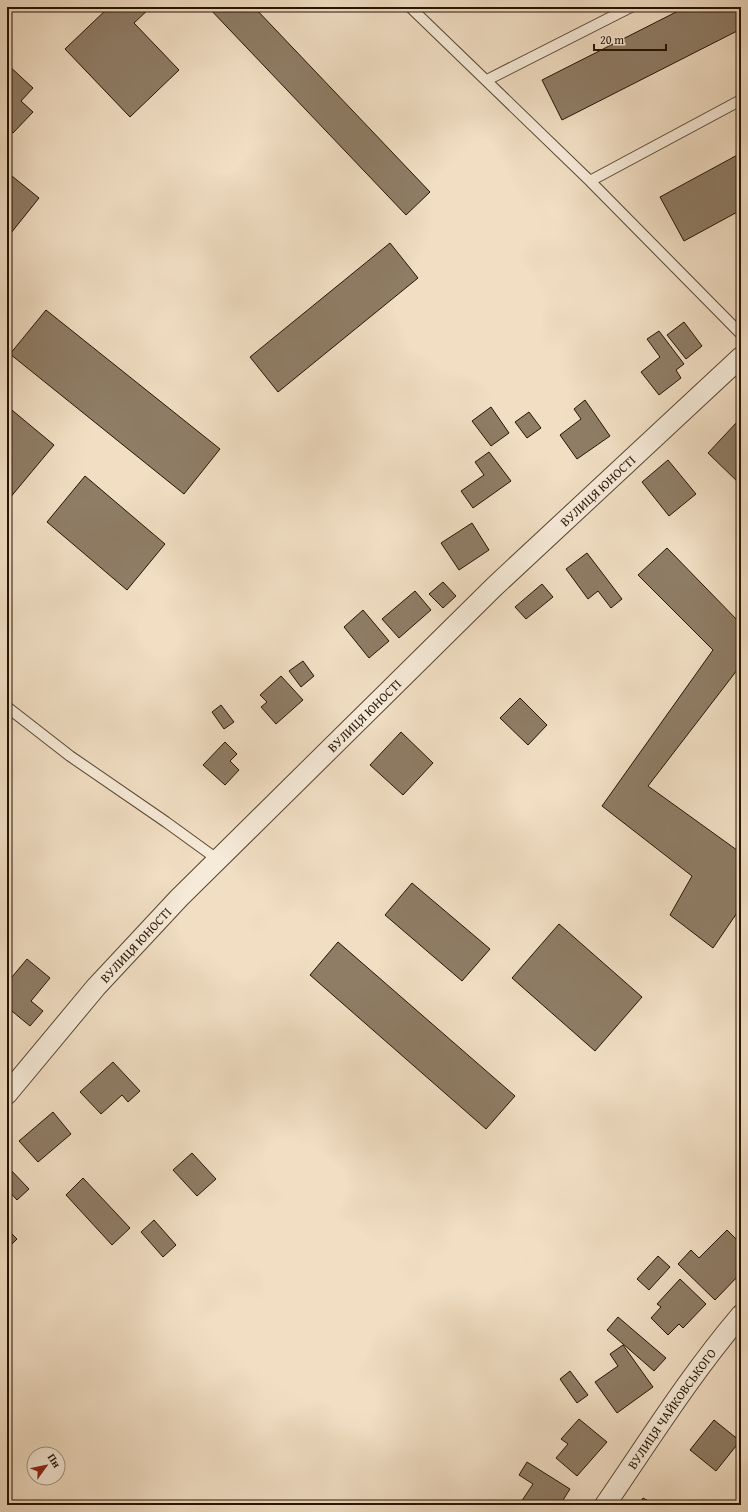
<svg xmlns="http://www.w3.org/2000/svg" width="748" height="1512" viewBox="0 0 748 1512" font-family="'Gentium Book Plus',serif">
<style>
.building{fill:#8f7d66;stroke:#251302}
.lines{fill:none;stroke-linecap:round;stroke-linejoin:round}
.service-casing{stroke:#584632;stroke-width:12}
.minor-casing{stroke:#584632;stroke-width:22}
.service{stroke:#f6ead8;stroke-width:10}
.minor{stroke:#f6ead8;stroke-width:20}
.labels{text-anchor:middle;dominant-baseline:central;stroke-width:3.5;stroke-linejoin:round;paint-order:stroke}
.street-label{font-size:13px;fill:#251302;stroke:#f6ead8}
</style>
<rect width="100%" height="100%" fill="#f1dec3"/>
<filter id="stains"><feTurbulence type="fractalNoise" baseFrequency=".005" numOctaves="4"/><feColorMatrix values="0 0 0 0 .2 0 0 0 0 .09 0 0 0 0 .02 0 0 0 .5 -.17"/></filter>
<radialGradient id="worn" r=".72"><stop offset=".6" stop-color="#630" stop-opacity="0"/><stop offset="1" stop-color="#630" stop-opacity=".3"/></radialGradient>
<!-- building -->
<path class="building" d="M109 7H151L134 23 179 70 130 117 65 49Z
M208 7H254L430 192 406 215Z
M686 7H741V29L562 120 542 80Z
M7 64 33 88 21 101 33 112 13 133 7 128Z
M741 153V210L684 241 660 197Z
M7 172 39 198 11 233 7 230Z
M390 243 418 278 278 392 250 357Z
M46 310 220 449 184 494 10 354Z
M684 322 702 346 686 359 667 335Z
M659 331 684 364 676 370 681 378 659 395 641 372 660 357 647 339Z
M585 400 610 436 577 459 560 435 581 419 574 409Z
M7 406 54 445 9 499 7 498Z
M491 407 509 433 491 446 472 421Z
M529 412 541 428 527 438 515 422Z
M737 422 741 426V485L708 453Z
M489 452 511 481 473 508 461 491 484 475 475 462Z
M668 460 696 494 669 516 642 482Z
M85 476 165 544 127 590 47 522Z
M472 523 489 550 459 570 441 543Z
M667 548 741 624V665L648 786 741 853V907L713 948 670 915 692 876 602 806 713 650 638 575Z
M587 553 622 599 611 608 598 591 588 599 566 569Z
M443 582 456 596 443 608 429 594Z
M542 584 553 597 526 619 515 607Z
M415 591 431 610 399 638 382 619Z
M363 610 389 641 369 658 344 627Z
M303 661 314 676 301 687 289 671Z
M281 676 303 700 276 724 261 707 267 702 260 695Z
M520 698 547 725 528 745 500 718Z
M221 705 234 722 224 729 212 712Z
M401 732 433 763 403 795 370 765Z
M225 742 237 754 230 761 239 770 225 785 203 765Z
M412 883 490 949 462 981 385 915Z
M559 924 642 997 595 1051 512 978Z
M338 942 515 1096 486 1129 310 975Z
M27 959 50 978 31 1001 43 1011 30 1026 7 1007V983Z
M113 1062 140 1091 128 1102 122 1095 101 1114 80 1092Z
M53 1112 71 1134 38 1162 19 1141Z
M192 1153 216 1179 197 1196 173 1170Z
M7 1166 29 1189 17 1200 7 1189Z
M83 1178 130 1228 112 1245 66 1195Z
M154 1220 176 1245 163 1257 141 1232Z
M7 1229 17 1239 7 1249Z
M727 1230 741 1244V1273L715 1300 678 1264 691 1250 699 1258Z
M658 1256 670 1267 649 1290 637 1279Z
M680 1279 706 1304 683 1328 679 1324 668 1335 651 1318 661 1307 657 1304Z
M618 1317 666 1358 654 1371 607 1330Z
M623 1345 653 1387 617 1413 595 1382 618 1366 610 1354Z
M741 1368V1379L736 1375Z
M570 1371 588 1395 577 1403 560 1379Z
M579 1419 607 1442 577 1476 556 1458 568 1444 561 1439Z
M714 1420 740 1441 716 1471 690 1450Z
M527 1462 570 1489 560 1505H519L533 1484 519 1475Z
M643 1498 656 1505H639Z"/>
<g class="lines">
<!-- service casing -->
<g class="service-casing">
<path id="service" d="M410 7 590 181 741 334
M487 80 631 7
M590 181 741 100
M7 707 70 756 166 822 217 859"/>
</g>
<!-- minor casing -->
<g class="minor-casing">
<g id="minor">
<path id="s1" d="M7 1094 96 987 179 898 495 586 741 357"/>
<path id="s2" d="M605 1505C649 1441 690 1375 741 1315"/>
</g>
</g>
<!-- service -->
<use href="#service" class="service"/>
<!-- minor -->
<use href="#minor" class="minor"/>
</g>
<g class="labels">
<!-- street labels -->
<g class="street-label">
<text stroke="none"><textPath href="#s1" startOffset="845">ВУЛИЦЯ ЮНОСТІ</textPath></text>
<text stroke="none"><textPath href="#s1" startOffset="521">ВУЛИЦЯ ЮНОСТІ</textPath></text>
<text stroke="none"><textPath href="#s1" startOffset="197">ВУЛИЦЯ ЮНОСТІ</textPath></text>
<text stroke="none"><textPath href="#s2" startOffset="117">ВУЛИЦЯ ЧАЙКОВСЬКОГО</textPath></text>
</g>
</g>
<!-- margin -->
<rect width="748" height="1512" fill="none" stroke="#f1dec3" stroke-width="24"/>
<rect x="8" y="8" width="732" height="1496" fill="none" stroke="#251302" stroke-width="2"/>
<rect x="12" y="12" width="724" height="1488" fill="none" stroke="#251302"/>
<!-- north arrow -->
<g transform="translate(46 1466) rotate(57)"><circle r="19" fill="#f6ead8" stroke="#a29482"/>
<path d="M0-3L7 15L0 10L-7 15Z" fill="#8f2418"/>
<text y="-6" font-size="11" font-weight="bold" text-anchor="middle" fill="#251302">Пн</text>
</g>
<!-- scale -->
<path d="M594 44v6h72v-6" fill="none" stroke="#251302" stroke-width="2"/>
<text x="600" y="44" font-size="12" fill="#251302" stroke="#f6ead8" stroke-width="3" paint-order="stroke">20 m</text>
<rect width="100%" height="100%" filter="url(#stains)"/>
<rect width="100%" height="100%" fill="url(#worn)"/>
</svg>
